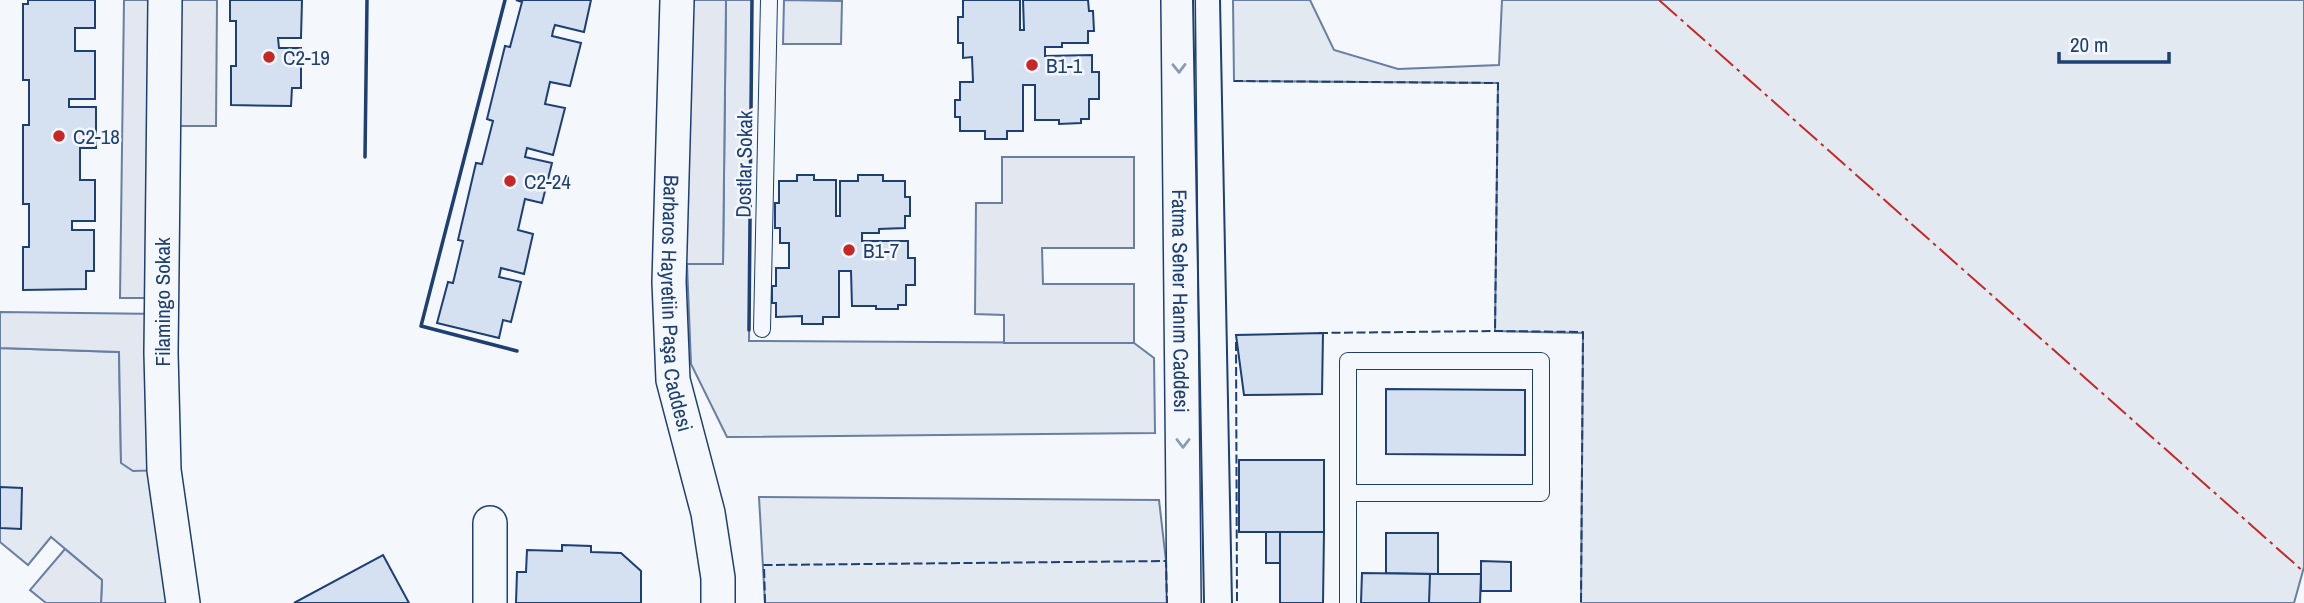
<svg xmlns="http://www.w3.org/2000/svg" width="2304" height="603" viewBox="0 0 2304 603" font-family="'Archivo Narrow',sans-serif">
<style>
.green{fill:#e3e9f0;stroke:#687fa3;stroke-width:2}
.parking{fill:#e3e8f0;stroke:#687fa3;stroke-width:2}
.building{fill:#d5e0f0;stroke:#1d3f73;stroke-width:2}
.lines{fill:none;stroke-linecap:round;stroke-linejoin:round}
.lane-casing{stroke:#1d3f73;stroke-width:18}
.street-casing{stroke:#1d3f73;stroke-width:36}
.lane{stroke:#f4f7fb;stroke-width:16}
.street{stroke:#f4f7fb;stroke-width:33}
.tram{stroke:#1d3f73;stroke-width:2}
.fence{stroke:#1d3f73;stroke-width:2;stroke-dasharray:9 3.5;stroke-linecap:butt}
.wall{stroke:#1d3f73;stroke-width:3.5}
.power{stroke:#c62828;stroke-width:2;stroke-dasharray:24 5 3.5 5;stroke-linecap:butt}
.oneway{stroke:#889bb7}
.poi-dot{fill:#c62828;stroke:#f4f7fb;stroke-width:2.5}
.labels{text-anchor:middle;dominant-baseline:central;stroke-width:5;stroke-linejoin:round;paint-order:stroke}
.poi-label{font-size:21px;fill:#1d3f73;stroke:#f4f7fb;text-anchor:start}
.street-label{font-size:21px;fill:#1d3f73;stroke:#f4f7fb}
</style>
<rect width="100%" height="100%" fill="#f4f7fb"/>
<!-- green -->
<path class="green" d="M726 0H752L749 341 1134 343 1154 358 1155 433 727 437 691 364 687 264H723Z
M784 0 842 1 841 44H783Z
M1233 0H1310L1334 50 1398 69 1499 65 1502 0H2304V567L2294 603H1581L1583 333 1495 331 1498 83 1234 81Z
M0 348 119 352 121 462 164 470 183 603H101L102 580 51 537 28 565 0 542Z
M759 497 1159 500 1166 561 1167 603H765Z"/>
<!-- parking -->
<path class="parking" d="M124 0H217L216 126H165L162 298H120Z
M677 0H726L723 264H669Z
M1002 157H1134V248H1042L1043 284H1134V343H1004V315L975 314 976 203H1002Z
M0 312 162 314 164 470 133 471 121 463 119 352 0 348Z
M65 549 102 580 101 603H46L30 590Z"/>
<!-- building -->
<path class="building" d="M28 0H95V28H75V51H95V99H69V107H96V148H80V180H95V221H72V230H94V271H86V289L23 290V247H29V204H23V125H29V80H23V4H28Z
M230 0H302L301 38H278L279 48H301V88H292L291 106 231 105V66H236V21H230Z
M591 0 584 32 555 25 553 31 552 36 581 43 570 86 550 82 545 104 565 108 553 155 527 148 525 157 552 163 542 203 525 199 518 230 533 234 524 274 501 268 500 273 499 277 521 282 511 322 503 320 499 338 437 323 448 282 453 283 463 241 458 240 476 163 482 164 493 121 487 119 505 46 510 47 522 2 516 0Z
M963 0H1020V30H1024L1023 0H1088L1089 11H1093L1094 31H1088V43H1062V47H1045V56L1092 55V72H1099V99H1089V119H1081V123L1059 124V120H1035V85H1023V131H1007V139H985V131H960V117H955V100H960V82H973L972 57 963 58V43H958V17H963Z
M797 175H814V180H836V216H840V181H858V175H883V181H905V197H910V216H905V228L879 229V233H862V241H908V258H915V285H906V305H898V309H876V306H852L851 271H839V317H823V324H802V316L776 317V303H772V286H776V268H789V243H780V228H775V203H779V181H797Z
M1323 333 1322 394 1244 395 1236 335Z
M1386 389 1525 390V455L1386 454Z
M1239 460H1324V532H1239Z
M0 487 22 488 21 529 0 528Z
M1266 532H1280V563H1266Z
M1280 532H1324L1323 603H1280Z
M1386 533H1438V574L1386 573Z
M562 545 591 546V552L621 553 641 571V603H516L517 572H526L527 550 562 551Z
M383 555 409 603H294Z
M1481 561 1511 562V591H1481Z
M1362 573 1430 574 1429 603H1361Z
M1430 574H1481L1480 603H1429Z"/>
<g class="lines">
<!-- lane casing -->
<g class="lane-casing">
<path id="lane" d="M762 329 769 0
M1348 603V361H1541V493H1348"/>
</g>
<!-- street casing -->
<g class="street-casing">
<g id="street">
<path d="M165 0 161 353 164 470 183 603"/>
<path id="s1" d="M677 0 669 282 673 380 708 513 718 578V603"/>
<path id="s2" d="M1178 0 1184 603"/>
<path d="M490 523V603"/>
</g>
</g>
<!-- lane -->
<use href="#lane" class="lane"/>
<!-- street -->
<use href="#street" class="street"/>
<!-- tram -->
<path class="tram" d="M1193 0 1204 603
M1220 0 1232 603"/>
<!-- fence -->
<path class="fence" d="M1234 81 1498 83 1495 331
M1319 333 1495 331 1583 332 1581 603
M1236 342 1237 603
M765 603 764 565 1166 561 1167 603"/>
<!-- wall -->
<path class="wall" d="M505 0 421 326 517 351
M365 157 367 0
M749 330 752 0"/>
<!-- power -->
<path class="power" d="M1659 0 2304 572"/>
</g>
<!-- one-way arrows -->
<defs><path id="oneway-chevron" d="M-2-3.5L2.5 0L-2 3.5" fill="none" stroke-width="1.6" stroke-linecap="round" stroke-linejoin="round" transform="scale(1.75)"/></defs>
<g class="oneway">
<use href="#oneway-chevron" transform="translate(1179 68) rotate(89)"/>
<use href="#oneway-chevron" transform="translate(1183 443) rotate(90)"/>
</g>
<!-- markers -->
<g class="poi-dot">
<circle cx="269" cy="57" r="7"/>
<circle cx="1032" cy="65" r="7"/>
<circle cx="59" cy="136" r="7"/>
<circle cx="510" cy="181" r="7"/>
<circle cx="849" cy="250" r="7"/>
</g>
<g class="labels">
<!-- poi labels -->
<g class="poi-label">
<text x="283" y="57">C2-19</text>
<text x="1046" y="65">B1-1</text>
<text x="73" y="136">C2-18</text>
<text x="524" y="181">C2-24</text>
<text x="863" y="250">B1-7</text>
</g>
<!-- street labels -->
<g class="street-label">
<text transform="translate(744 164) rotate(-89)">Dostlar Sokak</text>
<text stroke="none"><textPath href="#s2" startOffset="301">Fatma Seher Hanım Caddesi</textPath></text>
<text transform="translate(162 302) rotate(-90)">Filamingo Sokak</text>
<text stroke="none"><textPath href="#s1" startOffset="304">Barbaros Hayretiin Paşa Caddesi</textPath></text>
</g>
</g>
<!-- scale -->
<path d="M2059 52v10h110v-10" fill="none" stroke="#1d3f73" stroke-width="3.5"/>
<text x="2070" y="52" font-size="21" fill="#1d3f73" stroke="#f4f7fb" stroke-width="5" paint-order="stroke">20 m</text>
</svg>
